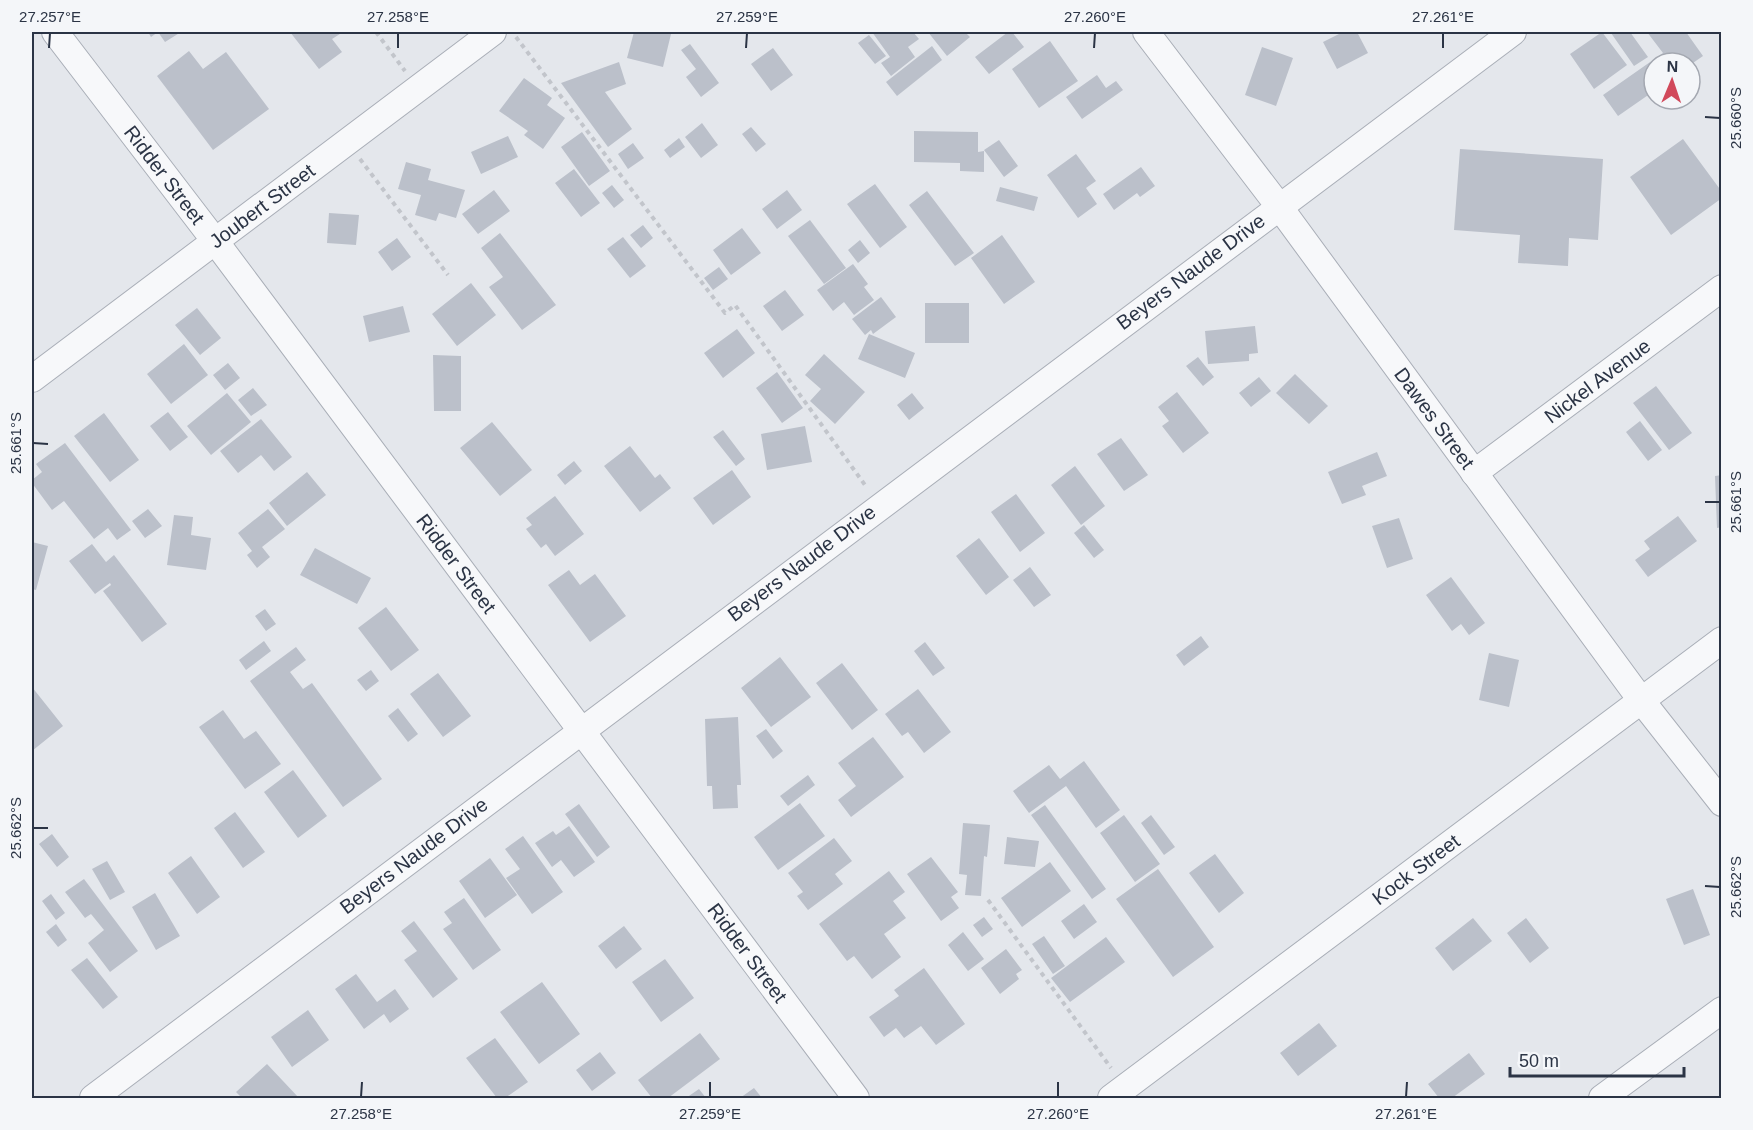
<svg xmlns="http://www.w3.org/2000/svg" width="1753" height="1130" viewBox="0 0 1753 1130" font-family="Arial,sans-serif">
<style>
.building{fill:#bbc0ca}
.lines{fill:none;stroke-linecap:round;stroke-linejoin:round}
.minor-casing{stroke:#a9aeb7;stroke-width:28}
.path{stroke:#c2c5cb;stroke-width:4;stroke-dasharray:4.5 4.5;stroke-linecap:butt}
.minor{stroke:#f7f8fa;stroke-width:26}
.ticks{fill:none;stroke:#2b3445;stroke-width:2}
.labels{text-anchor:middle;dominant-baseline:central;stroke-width:4.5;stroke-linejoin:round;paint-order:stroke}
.street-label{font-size:20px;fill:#2b3445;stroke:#f4f6f9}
.neatline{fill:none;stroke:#2b3445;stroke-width:2}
.ticks-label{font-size:15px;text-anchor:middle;fill:#2b3445}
</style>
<rect width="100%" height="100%" fill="#e4e7ec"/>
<!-- building -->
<path class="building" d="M148 32H181L165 42 158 32 151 37Z
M290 32H343L332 39 342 52 319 69Z
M634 32H663L671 34 663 67 627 58Z
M872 32H913L919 39 908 47 915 57 891 76 881 63 890 57Z
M928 32H965L970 37 947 56Z
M1008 32H1012L1024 47 989 74 975 57Z
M1343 32H1357L1368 53 1337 69 1323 42Z
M1602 32 1627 65 1594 89 1570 54Z
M1613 32H1630L1648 57 1634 66 1611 33Z
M1647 32H1686L1703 56 1690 65V63H1654V91L1618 116 1603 95 1663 53Z
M869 35 886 56 875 64 858 43Z
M1050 41 1078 81 1039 108 1012 69Z
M690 44 719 83 701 97 686 77 696 69 681 50Z
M932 46 942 60 897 96 886 82Z
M1262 47 1293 58 1276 106 1245 95Z
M773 48 793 75 771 91 751 64Z
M189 51 203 69 226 52 269 109 213 150 157 76Z
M619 62 626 84 605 92 632 129 608 147 561 83Z
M1097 75 1106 88 1116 81 1123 90 1082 119 1066 97Z
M524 78 552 98 547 105 565 118 543 149 524 135 528 131 499 111Z
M702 123 718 145 701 158 685 137Z
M751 127 766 144 756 152 742 134Z
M914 131 978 132V152L984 151V172L960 171V163L914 162Z
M582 132 610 171 589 186 561 147Z
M508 136 518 157 481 174 471 152Z
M679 138 685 147 670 158 664 150Z
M1683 139 1722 192V198L1671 235 1630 177Z
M999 140 1018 166 1004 177 984 150Z
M633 143 644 158 628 169 618 154Z
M1460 149 1603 159 1598 240 1569 238 1568 266 1518 263 1520 235 1454 230Z
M1076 154 1096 181 1086 188 1097 204 1078 218 1047 175Z
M406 162 431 169 428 180 465 190 456 218 439 213 436 221 415 215 421 195 398 189Z
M1141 167 1155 186 1140 197 1137 193 1114 210 1103 194Z
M574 169 600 203 581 217 555 183Z
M875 184 907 227 880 248 847 204Z
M612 185 624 200 614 208 602 193Z
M1000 187 1038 197 1034 211 996 201Z
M494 190 510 211 478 234 462 214Z
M787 190 802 210 777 229 762 209Z
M927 191 974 253 955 266 909 205Z
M329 213 359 215 356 245 327 243Z
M810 220 846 268 824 284 788 236Z
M643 225 653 238 641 248 630 235Z
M742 228 761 253 731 275 713 250Z
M500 233 556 305 522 330 489 287 503 277 481 248Z
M1002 235 1035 282 1004 304 971 258Z
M623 237 646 266 630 278 607 249Z
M397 238 411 257 392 271 378 252Z
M860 240 870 253 858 263 848 250Z
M853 264 868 284 864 287 874 300 854 315 844 302 833 311 817 290Z
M719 267 728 279 713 290 704 278Z
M471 283 496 315 457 346 432 314Z
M785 290 804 315 782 331 763 306Z
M881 297 896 317 873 334 871 330 865 335 852 319Z
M925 303H969V343H925Z
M403 306 410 332 369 342 363 316Z
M197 308 221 338 200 355 175 325Z
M1255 326 1258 353 1249 354V361L1208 364 1205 331Z
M737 329 755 353 723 378 704 353Z
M869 334 915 353 905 378 858 359Z
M184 344 208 375 171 404 147 374Z
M824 354 865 392 835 424 810 401 821 389 805 375Z
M433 355 461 356V411H434Z
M1198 357 1214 377 1203 386 1186 366Z
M228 363 240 378 225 390 213 375Z
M777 372 803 408 782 423 756 388Z
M1295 374 1328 406 1309 424 1276 393Z
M1259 377 1271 391 1251 407 1239 393Z
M1656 386 1692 433 1669 450 1633 403Z
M253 388 267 405 251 416 238 400Z
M1177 392 1209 433 1183 453 1162 426 1169 421 1158 407Z
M227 393 251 422 211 455 187 426Z
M912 393 924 408 909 420 897 405Z
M168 412 188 437 170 451 150 426Z
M104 413 139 460 110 482 74 436Z
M261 419 292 457 274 471 261 455 238 473 220 451Z
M1640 421 1662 450 1648 461 1626 432Z
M492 422 532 470 500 496 460 448Z
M805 426 812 462 767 470 761 434Z
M723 430 745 459 736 466 713 437Z
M1121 438 1148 475 1124 491 1097 454Z
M65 443 131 530 117 540 108 528 94 539 64 501 52 510 32 483V480L42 472 36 464Z
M630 446 655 478 660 474 671 488 640 512 604 466Z
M1377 452 1387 476 1362 486 1366 495 1342 504 1328 472Z
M574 461 582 471 565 485 557 475Z
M1075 466 1105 506 1081 525 1051 485Z
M732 470 751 497 713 525 693 498Z
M307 472 326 495 287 526 269 503Z
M1722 475V527L1717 528 1715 476Z
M1016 494 1045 533 1020 552 991 512Z
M555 496 584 534 555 556 546 544 541 548 526 529 532 525 526 518Z
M148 509 162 526 145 538 132 521Z
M268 509 285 529 262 547 270 557 257 568 247 555 252 551 238 533Z
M174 515 193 517 191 535 211 538 206 570 167 565Z
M1678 516 1697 541 1648 577 1635 560 1650 549 1644 541Z
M1399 518 1413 559 1387 568 1372 526Z
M1084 525 1104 550 1094 558 1074 533Z
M979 538 1009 577 986 595 956 556Z
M32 542 48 546 36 590 32 589Z
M92 544 106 562 114 555 167 624 142 642 103 591 111 585 110 583 95 594 69 561Z
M315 548 371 578 357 604 300 575Z
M1030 567 1051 595 1034 607 1013 580Z
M569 570 580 585 595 574 626 616 590 642 548 585Z
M1451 577 1485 623 1469 635 1461 624 1452 631 1426 595Z
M386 607 419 650 391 671 358 628Z
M265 609 276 624 266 631 255 616Z
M1201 636 1209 647 1184 666 1176 655Z
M264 641 271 651 246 670 239 660Z
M925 642 945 668 933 676 914 651Z
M296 647 306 660 290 672 303 689 312 683 382 779 343 807 250 681Z
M1489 653 1519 660 1509 707 1479 700Z
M780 657 811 697 771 727 741 688Z
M842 663 878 710 852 730 816 683Z
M371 670 379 681 366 691 357 680Z
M438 673 471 716 443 737 410 694Z
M32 687 63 726 32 751Z
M918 689 951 732 924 753 908 732 902 736 885 714Z
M398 708 418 734 408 742 388 716Z
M223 710 244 739 256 731 281 764 245 789 199 727Z
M738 717 741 785H737L738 808 713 809 712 786H707L705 719Z
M766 729 783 751 773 759 756 736Z
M873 737 904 777 851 817 838 800 856 786 838 763Z
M1084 761 1120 810 1096 828 1066 786 1029 813 1013 791 1049 765 1060 779Z
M293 770 327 816 298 838 264 792Z
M808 775 815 785 788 806 780 796Z
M800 803 825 836 778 870 754 837Z
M579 804 610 847 597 857 565 814Z
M1045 805 1106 889 1092 899 1031 815Z
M235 812 265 852 243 868 214 828Z
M1124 815 1160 864 1135 882 1100 833Z
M1151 815 1175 847 1164 855 1141 823Z
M963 823 990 825 987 857 984 856 981 896 965 895 967 875 959 874Z
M569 826 595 862 574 877 561 860 552 867 535 843 553 831 556 835Z
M52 834 69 857 57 867 39 844Z
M523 836 563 892 532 914 506 878 520 869 505 849Z
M1007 837 1039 841 1035 867 1004 864Z
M834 838 852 861 835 874 843 884 808 910 797 896 803 892 788 873Z
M1215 854 1244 893 1219 913 1189 873Z
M191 856 220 897 197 914 168 873Z
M931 857 958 892 951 897 959 908 941 921 907 874Z
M490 858 517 895 485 918 459 881Z
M107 861 125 892 110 900 92 869Z
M1050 862 1071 891 1022 927 1001 898Z
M1158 869 1214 947 1173 977 1116 899Z
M889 871 905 892 893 901 906 918 884 934 901 957 872 979 854 956 847 961 819 924Z
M84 879 138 951 110 972 88 943 104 930 91 914 85 918 65 892Z
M1693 889 1710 935 1684 945 1666 899Z
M155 893 180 936 156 950 132 907Z
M51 894 65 913 56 920 42 901Z
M464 898 501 950 473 970 443 929 452 923 444 912Z
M1084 904 1097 922 1074 939 1061 921Z
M984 917 993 929 982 937 973 925Z
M1473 918 1492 941 1453 971 1435 948Z
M1526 918 1549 948 1530 963 1507 933Z
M414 921 458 979 433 998 404 960 417 951 401 931Z
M56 924 67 940 58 947 46 932Z
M624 926 642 949 616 969 598 946Z
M963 932 984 959 968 971 948 945Z
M1044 936 1065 966 1053 974 1032 944Z
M1106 937 1125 962 1070 1002 1051 978Z
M1006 949 1022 970 1016 974 1019 979 1000 994 981 968Z
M87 958 118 997 103 1009 71 970Z
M665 959 694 998 661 1022 632 982Z
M924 968 965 1024 936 1045 921 1026 904 1038 896 1028 884 1037 869 1017 899 996 894 990Z
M356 974 377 1002 395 989 409 1009 390 1023 384 1014 364 1029 335 989Z
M542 982 580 1034 539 1064 500 1012Z
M308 1010 329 1040 292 1067 271 1037Z
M1319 1023 1337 1046 1298 1076 1280 1053Z
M700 1033 720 1059 668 1098H652L638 1080Z
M495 1038 528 1082 505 1098H497L466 1058Z
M600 1052 616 1073 592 1091 576 1070Z
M1469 1053 1485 1074 1452 1098H1439L1428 1084Z
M267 1064 299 1098H242L236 1092Z
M754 1088 762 1098H740Z
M699 1089 706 1098H686Z"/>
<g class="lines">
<!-- minor casing -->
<g class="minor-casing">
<g id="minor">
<path id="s1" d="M55 32 215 241 856 1098"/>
<path id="s2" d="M1146 32 1278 205 1641 700 1722 803"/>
<path id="s3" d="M32 379 493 32"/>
<path id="s4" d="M1474 473 1722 288"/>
<path id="s5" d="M93 1098C565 741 1037 384 1513 32"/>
<path id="s6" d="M1111 1098 1722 640"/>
<path d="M1602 1098 1722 1010"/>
</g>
</g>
<!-- path -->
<path class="path" d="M376 32 405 71
M516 37 725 313 735 305 865 485
M360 159 448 275
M988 900 1111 1068"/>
<!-- minor -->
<use href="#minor" class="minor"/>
</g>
<!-- ticks -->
<path class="ticks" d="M49 48 50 33M398 48V33M746 48 747 33M1094 48 1095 33M1443 48V33M1705 117 1720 118M33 443 48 444M1705 502H1720M33 828H48M1705 886 1720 887M361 1097 362 1082M710 1097V1082M1058 1097V1082M1406 1097 1407 1082"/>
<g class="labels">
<!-- street labels -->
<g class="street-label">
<text stroke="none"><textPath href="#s1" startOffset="180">Ridder Street</textPath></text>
<text stroke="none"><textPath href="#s3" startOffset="288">Joubert Street</textPath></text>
<text stroke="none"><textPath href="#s5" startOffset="1374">Beyers Naude Drive</textPath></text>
<text stroke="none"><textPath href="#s4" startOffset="154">Nickel Avenue</textPath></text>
<text stroke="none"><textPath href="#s2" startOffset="482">Dawes Street</textPath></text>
<text stroke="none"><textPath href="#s1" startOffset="666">Ridder Street</textPath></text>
<text stroke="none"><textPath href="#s5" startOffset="888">Beyers Naude Drive</textPath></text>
<text stroke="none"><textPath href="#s5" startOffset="402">Beyers Naude Drive</textPath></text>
<text stroke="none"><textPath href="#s6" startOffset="381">Kock Street</textPath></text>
<text stroke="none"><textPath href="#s1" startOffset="1152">Ridder Street</textPath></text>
</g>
</g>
<!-- border -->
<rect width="1753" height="1130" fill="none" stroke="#f4f6f9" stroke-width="66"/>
<!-- north arrow -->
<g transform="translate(1672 81) rotate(2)"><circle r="28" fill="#f4f6f9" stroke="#a4a8b1" stroke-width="1.5"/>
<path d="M0-4.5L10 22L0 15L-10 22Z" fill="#d1495b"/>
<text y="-9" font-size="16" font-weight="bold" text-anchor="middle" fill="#2b3445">N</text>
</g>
<!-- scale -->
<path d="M1510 1067v9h174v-9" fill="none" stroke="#2b3445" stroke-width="3"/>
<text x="1519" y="1067" font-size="18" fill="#2b3445" stroke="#f4f6f9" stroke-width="4.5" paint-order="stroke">50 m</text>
<rect x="33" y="33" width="1687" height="1064" class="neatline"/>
<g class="ticks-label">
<text x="50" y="22">27.257°E</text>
<text x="398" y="22">27.258°E</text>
<text x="747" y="22">27.259°E</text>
<text x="1095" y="22">27.260°E</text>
<text x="1443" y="22">27.261°E</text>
<text transform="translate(1736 118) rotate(-90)" y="5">25.660°S</text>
<text transform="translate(16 443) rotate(-90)" y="5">25.661°S</text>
<text transform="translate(1736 502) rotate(-90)" y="5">25.661°S</text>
<text transform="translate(16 828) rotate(-90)" y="5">25.662°S</text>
<text transform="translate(1736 887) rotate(-90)" y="5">25.662°S</text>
<text x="361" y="1119">27.258°E</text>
<text x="710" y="1119">27.259°E</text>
<text x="1058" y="1119">27.260°E</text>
<text x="1406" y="1119">27.261°E</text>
</g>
</svg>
